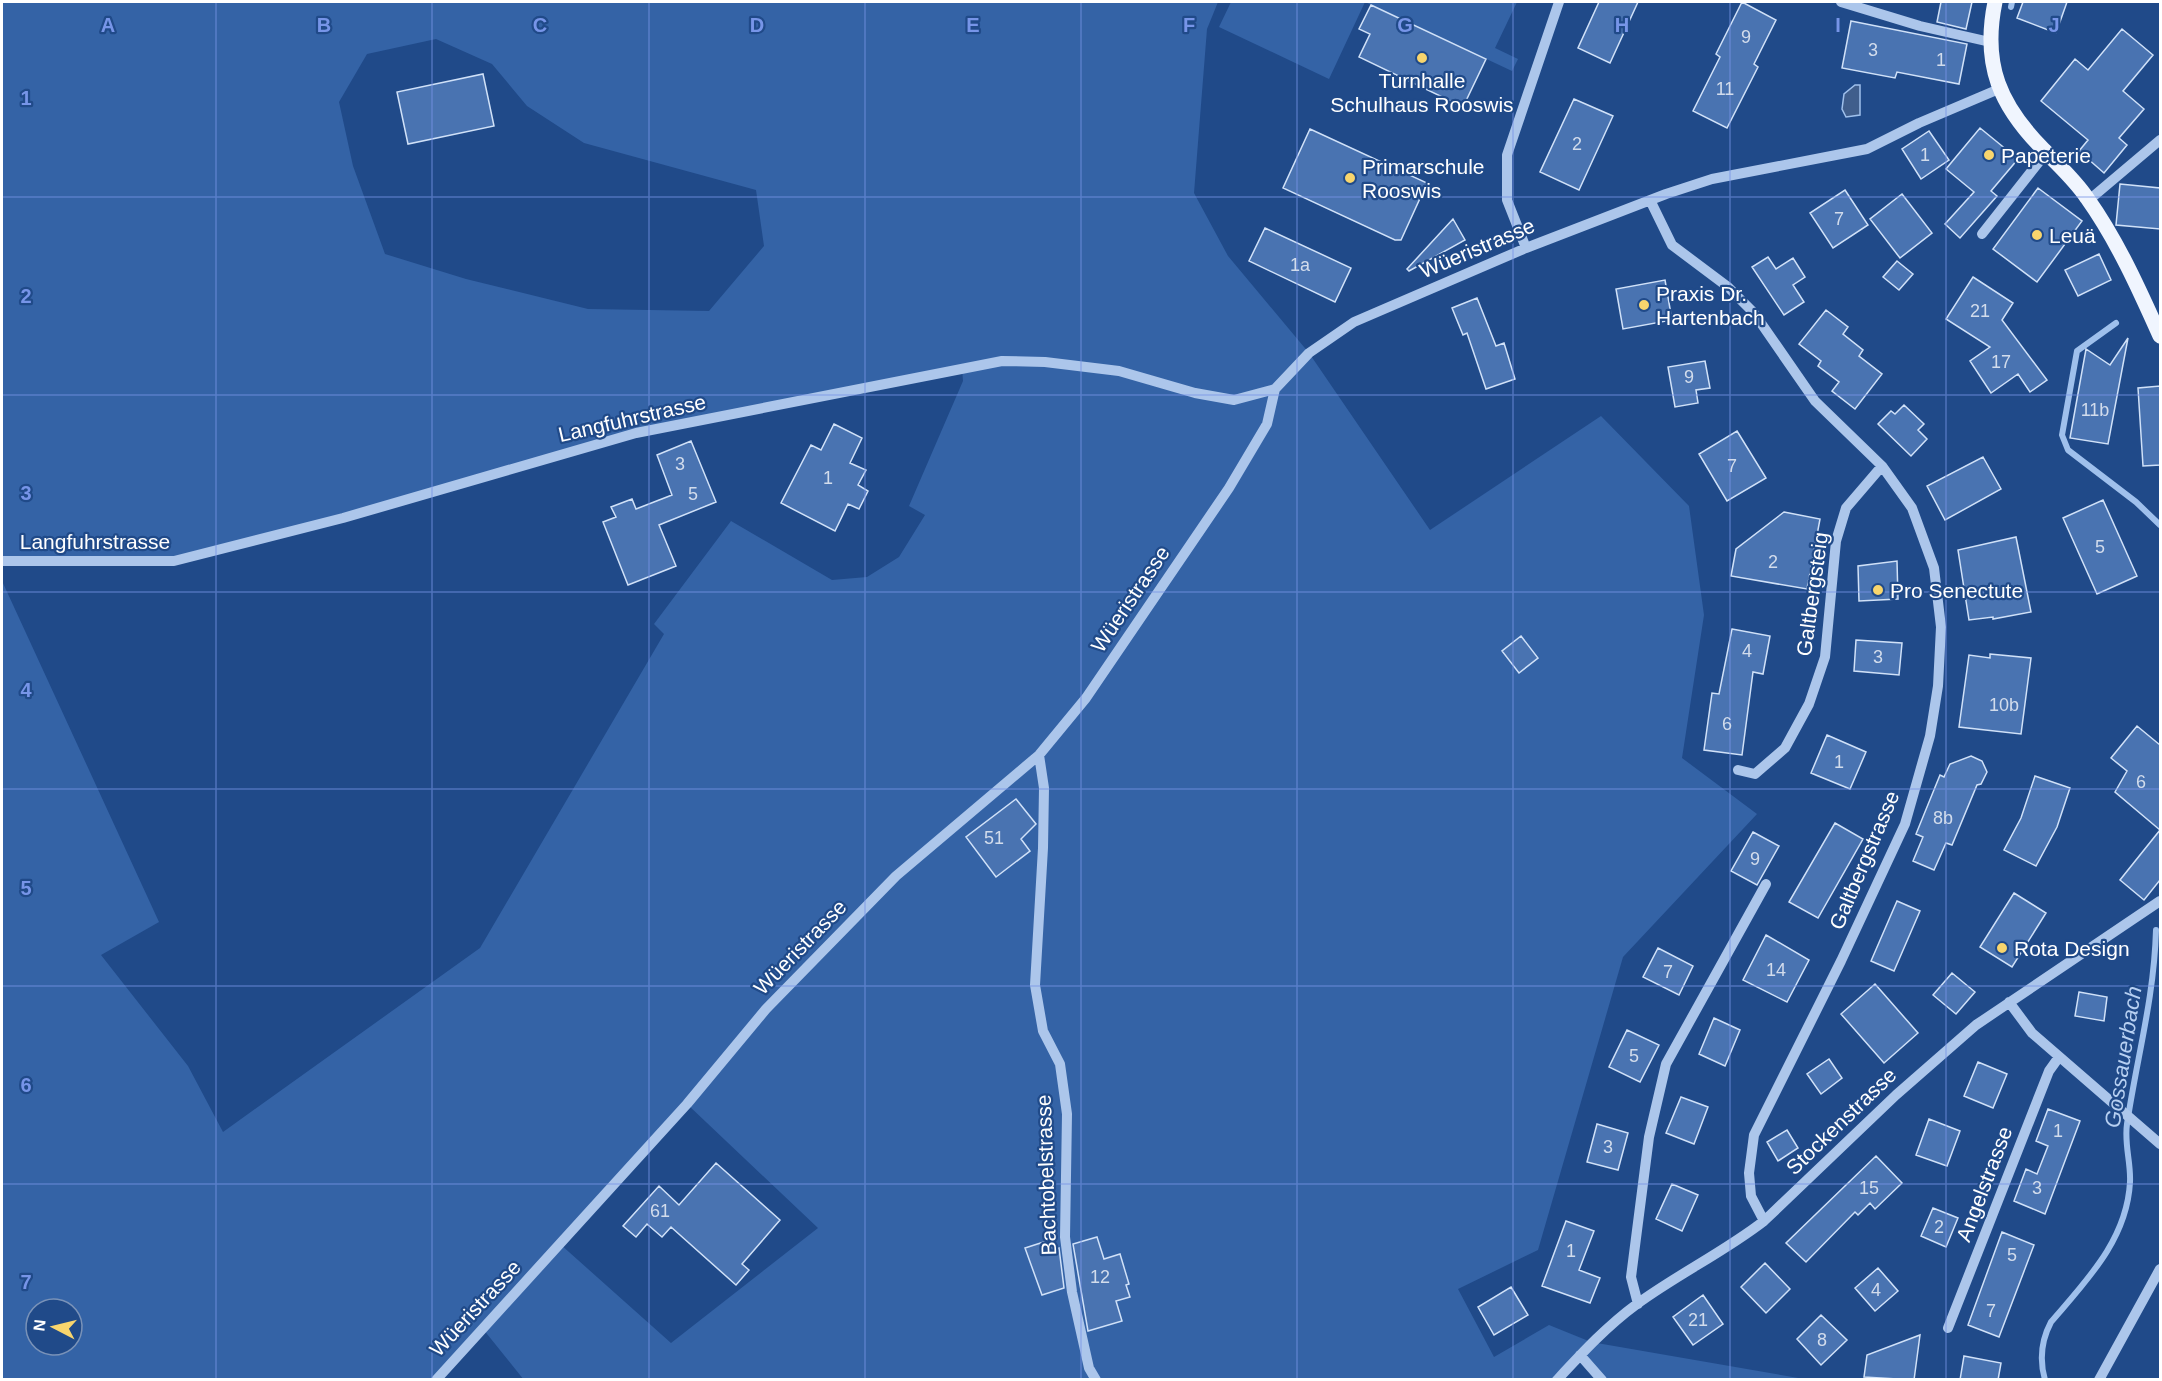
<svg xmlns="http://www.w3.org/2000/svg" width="2162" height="1381" viewBox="0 0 2162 1381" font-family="Arial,sans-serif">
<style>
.green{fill:#3463a6;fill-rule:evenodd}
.water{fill:#405e8c;stroke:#9fc0ec;stroke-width:1.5}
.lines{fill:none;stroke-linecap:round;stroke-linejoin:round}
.stream{stroke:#9fc0ec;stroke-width:6}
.building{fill:#4973b1;stroke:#d0e1f8;stroke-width:1.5}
.minor{stroke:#acc6eb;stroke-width:10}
.major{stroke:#f0f5fe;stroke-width:15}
.grid{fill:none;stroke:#7795e8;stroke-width:1.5;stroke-opacity:0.55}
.poi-dot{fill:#f8d56d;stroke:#204a89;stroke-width:2}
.labels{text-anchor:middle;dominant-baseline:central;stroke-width:4.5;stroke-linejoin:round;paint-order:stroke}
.number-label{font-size:18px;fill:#d2dcec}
.poi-label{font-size:21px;fill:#fff;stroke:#204a89;text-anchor:start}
.street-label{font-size:21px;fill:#fff;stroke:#204a89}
.water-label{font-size:22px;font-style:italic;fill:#b7d0f2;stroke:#204a89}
.grid-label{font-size:20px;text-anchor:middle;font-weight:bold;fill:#7795e8;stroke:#204a89;stroke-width:4.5;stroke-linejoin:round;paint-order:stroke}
</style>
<rect width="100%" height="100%" fill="#204a89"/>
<!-- green -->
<path class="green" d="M2 2H1218L1207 29 1194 193 1228 256 1309 353 1430 530 1601 416 1689 506 1704 615 1682 758 1757 814 1623 957 1538 1250 1458 1289 1494 1357 1549 1325 1591 1342 1804 1379H1602L1580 1355 1557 1380H524L483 1329 436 1379H2V581L159 922 101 955 188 1066 223 1132 480 948 664 634 654 624 731 521 832 580 867 577 899 557 925 515 909 506 963 381 962 368 636 433 174 561H2ZM436 39 492 64 527 106 584 143 756 190 764 246 709 311 588 309 466 279 385 254 353 166 339 102 367 54ZM687 1104 818 1228 671 1343 560 1244ZM36 1309H72V1345H36Z
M1231 2H1517L1495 48 1518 59 1512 71 1365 2 1329 79 1219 27Z"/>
<!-- water -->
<path class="water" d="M1855 85H1860V115L1846 117 1842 109 1844 94Z"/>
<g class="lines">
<!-- stream -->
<path class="stream" d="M2011 7 2012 2
M2116 323 2077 351 2062 435 2068 450 2136 502 2160 525
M2045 1380C2039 1359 2041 1341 2051 1322 2086 1281 2127 1240 2130 1182 2131 1162 2124 1144 2127 1124 2137 1057 2154 999 2156 930"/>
</g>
<!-- building -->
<path class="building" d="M1599 2H1638L1610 63 1578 48Z
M1742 2 1776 20 1754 64 1758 67 1727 128 1693 111 1720 57 1716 54Z
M1941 2H1972L1966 29 1937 22Z
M2023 2H2067L2056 33 2017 18Z
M1371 5 1486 59 1463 107 1359 57 1370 34 1359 29Z
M1851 21 1967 44 1959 84 1897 72 1895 78 1842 68Z
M2122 29 2153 55 2123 91 2144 109 2119 138 2127 145 2104 173 2079 151 2088 140 2041 101 2075 59 2088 70Z
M483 74 494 126 408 144 397 92Z
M1574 99 1613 116 1579 190 1540 172Z
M1980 128 2018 159 1991 191 1997 196 1960 238 1945 224 1974 192 1946 169Z
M1310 129 1427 183 1401 240H1395L1283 188Z
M1929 131 1949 160 1921 179 1902 149Z
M2120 184 2160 188V229L2116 225Z
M2038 188 2082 221 2037 282 1993 249Z
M1845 190 1868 225 1833 248 1810 213Z
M1902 194 1932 233 1900 258 1870 219Z
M1453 219 1465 240 1409 271 1407 269Z
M1265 228 1351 268 1335 302 1249 261Z
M2099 254 2111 280 2078 296 2065 270Z
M1768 257 1776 269 1793 258 1805 277 1793 285 1804 302 1784 315 1752 267Z
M1897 261 1913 274 1899 290 1883 277Z
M1973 277 2013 303 2002 320 2047 380 2030 392 2018 374 1991 393 1970 361 1990 347 1946 319Z
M1665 280 1672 320 1623 329 1616 289Z
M1477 298 1496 346 1504 343 1515 379 1486 389 1467 333 1463 335 1452 308Z
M1826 310 1848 327 1843 334 1863 350 1859 356 1882 374 1855 409 1832 391 1839 382 1818 366 1821 361 1799 344Z
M2128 338 2108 444 2070 438 2086 349 2110 365Z
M1705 361 1710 388 1696 390 1698 403 1675 407 1668 367Z
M2160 386V465L2143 466 2138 388Z
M1904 405 1924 424 1918 430 1927 439 1911 456 1878 424 1891 411 1895 414Z
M834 424 862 438 850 463 866 470 858 485 868 491 859 509 848 504 835 531 781 503 811 445 821 450Z
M1737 431 1766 478 1727 501 1699 454Z
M691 441 716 502 659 525 676 566 628 585 603 522 616 517 611 507 632 499 636 509 672 495 657 455Z
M1983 457 2001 489 1945 520 1927 486Z
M2103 500 2137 576 2097 594 2063 518Z
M1784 512 1820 519 1807 589 1731 576 1736 549Z
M2016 537 2031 612 1993 619V617L1969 620 1958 550Z
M1897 561 1898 599 1859 601 1858 566Z
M1732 629 1770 636 1763 674 1753 672 1742 755 1704 750 1712 693 1719 694Z
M1521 636 1538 658 1519 673 1502 651Z
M1856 640 1902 643 1899 675 1854 671Z
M1990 654 2031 658 2021 734 1959 727 1969 655 1990 658Z
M2137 726 2160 745V880L2144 900 2120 880 2160 830 2115 792 2127 771 2111 758Z
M1827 735 1866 752 1850 789 1811 773Z
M1971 756 1982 761 1987 772 1981 784 1977 785 1952 845 1946 843 1934 870 1913 861 1923 837 1916 834 1940 775 1944 777 1950 764Z
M2035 776 2070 788 2057 827 2036 866 2004 850 2021 818Z
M1016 799 1036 824 1021 839 1030 851 996 877 966 837Z
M1835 823 1863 839 1818 918 1789 902Z
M1753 832 1779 846 1757 885 1731 871Z
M2014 893 2046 913 2012 967 1980 947Z
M1897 901 1920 911 1894 971 1871 961Z
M1766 935 1809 960 1787 1002 1743 980Z
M1658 948 1693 966 1679 995 1643 977Z
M1952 973 1975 992 1956 1014 1933 995Z
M1875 984 1918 1033 1884 1063 1841 1014Z
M2079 992 2107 997 2104 1021 2075 1016Z
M1714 1018 1740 1030 1725 1066 1699 1054Z
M1627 1030 1659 1045 1640 1082 1609 1067Z
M1829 1059 1842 1078 1821 1094 1807 1074Z
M1978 1062 2007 1074 1993 1108 1964 1096Z
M1681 1097 1708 1107 1694 1144 1666 1133Z
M2048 1109 2080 1121 2045 1214 2014 1201 2026 1169 2037 1174 2048 1146 2036 1141Z
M1929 1119 1960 1131 1947 1166 1916 1155Z
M1597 1124 1628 1133 1618 1170 1587 1162Z
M1787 1130 1798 1148 1778 1161 1767 1142Z
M1876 1156 1902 1183 1875 1209 1870 1203 1858 1215 1855 1212 1806 1262 1786 1243Z
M716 1163 780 1220 742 1264 749 1270 736 1285 671 1227 662 1237 647 1224 636 1237 623 1226 659 1186 679 1205Z
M1672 1184 1698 1195 1682 1231 1656 1219Z
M1933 1208 1958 1218 1946 1247 1921 1236Z
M1566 1221 1594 1231 1579 1270 1600 1278 1590 1303 1542 1286Z
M2002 1232 2034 1245 1999 1337 1968 1325Z
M1097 1237 1104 1259 1120 1254 1129 1284 1126 1285 1130 1297 1116 1301 1122 1321 1088 1331 1073 1244Z
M1050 1240 1053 1250 1059 1248 1064 1288 1042 1295 1025 1248Z
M1765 1263 1790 1289 1766 1313 1741 1287Z
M1878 1268 1898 1291 1875 1311 1855 1288Z
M1511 1287 1528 1315 1494 1335 1478 1307Z
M1703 1295 1723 1324 1693 1345 1673 1317Z
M1821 1315 1847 1340 1821 1365 1797 1339Z
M1920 1335 1914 1380 1864 1377 1867 1355Z
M1964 1356 2001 1363 1998 1380H1960Z"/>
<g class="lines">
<!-- minor -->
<path class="minor" d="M1841 2 1920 26 1990 42
M1650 200 1672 245 1728 287 1754 313 1815 401 1882 466 1912 508 1934 568 1941 627 1938 686 1930 736 1905 824 1841 961 1754 1135 1749 1173 1751 1196 1764 1221
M2089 200 2160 140
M1982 234 2046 153
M1526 248 1507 200V155L1559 2
M2 561H174L343 518 636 433 1002 361 1045 362 1119 371 1195 393 1234 400 1275 389
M1039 755 1044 788 1043 848 1035 985 1043 1031 1060 1064 1067 1114 1065 1237 1072 1292 1089 1368 1096 1380
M1738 770 1755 774 1785 748 1809 704 1825 657 1836 541 1846 508 1882 466
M2009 1002 2032 1033 2160 1144
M1638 1304 1631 1277 1649 1137 1666 1064 1766 884
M1948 1328 2049 1071 2059 1057
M1580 1355 1602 1380
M436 1380 687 1104 766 1009 896 876 1039 755 1086 698 1229 488 1267 424 1275 389 1309 353 1354 322 1526 248 1666 194 1712 179 1867 149 1919 123 1999 89
M1557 1380C1583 1352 1607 1326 1637 1304 1678 1274 1724 1252 1764 1221L1896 1095 1976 1025 2160 901
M2099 1380 2160 1269"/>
<!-- major -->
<path class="major" d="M1995 2C1982 65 2000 106 2044 150 2059 166 2075 180 2087 198 2117 240 2139 289 2160 336"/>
</g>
<!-- grid -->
<path class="grid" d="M216 2V1380M432 2V1380M649 2V1380M865 2V1380M1081 2V1380M1297 2V1380M1513 2V1380M1730 2V1380M1946 2V1380M2 197H2160M2 395H2160M2 592H2160M2 789H2160M2 986H2160M2 1184H2160"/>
<!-- markers -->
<g class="poi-dot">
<circle cx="1422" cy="58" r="6"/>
<circle cx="1989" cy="155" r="6"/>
<circle cx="1350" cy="178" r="6"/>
<circle cx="2037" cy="235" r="6"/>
<circle cx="1644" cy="305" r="6"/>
<circle cx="1878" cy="590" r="6"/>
<circle cx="2002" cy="948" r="6"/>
</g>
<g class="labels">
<!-- number labels -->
<g class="number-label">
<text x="1746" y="37">9</text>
<text x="1873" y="50">3</text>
<text x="1941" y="60">1</text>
<text x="1725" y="89">11</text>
<text x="1577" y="144">2</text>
<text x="1925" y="155">1</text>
<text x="1839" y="219">7</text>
<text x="1300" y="265">1a</text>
<text x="1980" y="311">21</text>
<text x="2001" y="362">17</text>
<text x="1689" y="377">9</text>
<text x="2095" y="410">11b</text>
<text x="680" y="464">3</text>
<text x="1732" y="466">7</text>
<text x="828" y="478">1</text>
<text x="693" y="494">5</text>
<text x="2100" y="547">5</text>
<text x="1773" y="562">2</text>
<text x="1747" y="651">4</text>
<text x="1878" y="657">3</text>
<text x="2004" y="705">10b</text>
<text x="1727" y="724">6</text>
<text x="1839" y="762">1</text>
<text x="2141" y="782">6</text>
<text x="1943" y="818">8b</text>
<text x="994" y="838">51</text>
<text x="1755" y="859">9</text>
<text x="1776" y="970">14</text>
<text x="1668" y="972">7</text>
<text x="1634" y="1056">5</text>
<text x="2058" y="1131">1</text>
<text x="1608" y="1147">3</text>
<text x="1869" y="1188">15</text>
<text x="2037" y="1188">3</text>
<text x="660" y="1211">61</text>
<text x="1939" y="1227">2</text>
<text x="1571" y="1251">1</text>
<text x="2012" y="1255">5</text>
<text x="1100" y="1277">12</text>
<text x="1876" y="1290">4</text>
<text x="1991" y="1311">7</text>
<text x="1698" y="1320">21</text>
<text x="1822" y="1340">8</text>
</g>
<!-- poi labels -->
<g class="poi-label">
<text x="1422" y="80" text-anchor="middle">Turnhalle<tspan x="1422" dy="24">Schulhaus Rooswis</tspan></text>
<text x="2001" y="155">Papeterie</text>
<text x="1362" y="166">Primarschule<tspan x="1362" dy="24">Rooswis</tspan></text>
<text x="2049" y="235">Leuä</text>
<text x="1656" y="293">Praxis Dr.<tspan x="1656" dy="24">Hartenbach</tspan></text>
<text x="1890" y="590">Pro Senectute</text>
<text x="2014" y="948">Rota Design</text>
</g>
<!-- street labels -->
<g class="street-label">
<text transform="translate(1477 248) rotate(-23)">Wüeristrasse</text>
<text transform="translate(632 418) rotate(-13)">Langfuhrstrasse</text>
<text x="95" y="541">Langfuhrstrasse</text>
<text transform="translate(1812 594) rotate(-82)">Galtbergsteig</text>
<text transform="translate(1130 599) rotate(-56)">Wüeristrasse</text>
<text transform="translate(1864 860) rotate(-67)">Galtbergstrasse</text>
<text transform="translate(800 947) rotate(-46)">Wüeristrasse</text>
<text transform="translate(1841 1121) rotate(-44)">Stockenstrasse</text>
<text transform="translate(1046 1175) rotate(-92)">Bachtobelstrasse</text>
<text transform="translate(1984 1184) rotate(-69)">Angelstrasse</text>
<text transform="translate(475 1308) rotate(-47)">Wüeristrasse</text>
</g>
<!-- water labels -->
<g class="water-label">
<text transform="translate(2123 1057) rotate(-81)">Gossauerbach</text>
</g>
</g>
<g class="grid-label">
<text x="108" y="32">A</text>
<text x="324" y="32">B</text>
<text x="540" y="32">C</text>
<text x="757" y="32">D</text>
<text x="973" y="32">E</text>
<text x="1189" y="32">F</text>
<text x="1405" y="32">G</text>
<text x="1622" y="32">H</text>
<text x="1838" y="32">I</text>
<text x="2054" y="32">J</text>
<text x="26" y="105">1</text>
<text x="26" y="303">2</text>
<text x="26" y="500">3</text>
<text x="26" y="697">4</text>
<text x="26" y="895">5</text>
<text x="26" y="1092">6</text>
<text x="26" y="1289">7</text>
</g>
<!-- border -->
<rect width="2162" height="1381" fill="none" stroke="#ffffff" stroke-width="6"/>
<!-- north arrow -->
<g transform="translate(54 1327) rotate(277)"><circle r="28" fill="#204a89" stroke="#7992b8" stroke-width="1.5"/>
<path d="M0-4.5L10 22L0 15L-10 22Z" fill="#f8d56d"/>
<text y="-9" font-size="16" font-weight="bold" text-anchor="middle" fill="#ffffff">N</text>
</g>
</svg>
